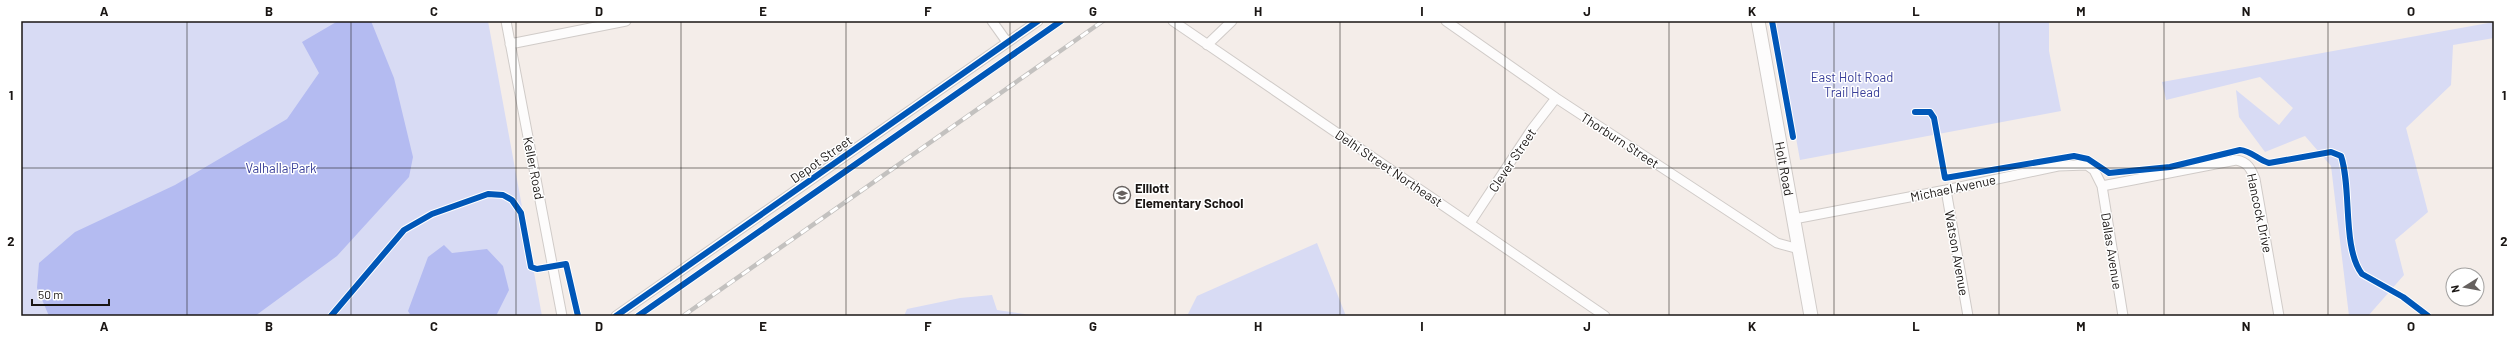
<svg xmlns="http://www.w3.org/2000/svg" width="2515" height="337" viewBox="0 0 2515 337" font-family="Barlow,sans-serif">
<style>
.green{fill:#d8dbf4}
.water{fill:#b4bbf1}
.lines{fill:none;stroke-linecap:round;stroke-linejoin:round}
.street-casing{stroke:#d0cbc8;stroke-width:11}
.secondary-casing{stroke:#d0cbc8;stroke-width:15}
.street{stroke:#fdfcfc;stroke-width:9}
.secondary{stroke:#fdfcfc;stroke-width:13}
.rail-casing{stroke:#c3c1bf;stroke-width:4.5}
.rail{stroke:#fff;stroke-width:3;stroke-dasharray:9;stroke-linecap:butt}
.cycleway-casing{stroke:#fff;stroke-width:8}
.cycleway{stroke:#0057b8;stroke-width:6}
.grid{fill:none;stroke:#1a1614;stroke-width:1;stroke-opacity:0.55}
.labels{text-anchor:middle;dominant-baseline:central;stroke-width:3;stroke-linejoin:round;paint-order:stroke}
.park-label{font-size:13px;fill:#393f99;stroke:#fff}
.street-label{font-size:13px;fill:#1a1614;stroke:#fff}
.poi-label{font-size:13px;font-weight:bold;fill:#1a1614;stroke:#fff;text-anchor:start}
.neatline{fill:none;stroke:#1a1614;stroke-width:1.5}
.grid-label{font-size:13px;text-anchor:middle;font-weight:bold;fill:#1a1614}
</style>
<rect width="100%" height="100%" fill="#f4ede9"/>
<!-- green -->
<path class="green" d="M21 21H488L542 316H21Z
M1775 21H2049V51L2061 111 1800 160Z
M2494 22V38L2453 45 2451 85 2406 128 2428 212 2395 240 2404 275 2368 316H2349L2331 166 2305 136 2265 152 2239 117 2236 90 2279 125 2293 108 2260 77 2166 100 2162 82Z
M1317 243 1346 316H1165L1188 314 1197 296Z
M992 295 997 310 1038 316H904L907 309 960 298Z"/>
<!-- water -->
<path class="water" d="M338 21H371L394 78 413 157 409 177 337 256 255 316H49L37 288 39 263 75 232 175 185 287 119 319 73 302 42Z
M444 245 452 253 487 249 503 266 509 290 496 316H411L408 311 428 257Z"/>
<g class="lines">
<!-- street casing -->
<g class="street-casing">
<path id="street" d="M506 21 562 316
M992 21 1007 42
M1173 21 1605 316
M1446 21 1556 98 1777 243 1799 249
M510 44 626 21
M1207 45 1232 21
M2102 186 2236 160C2248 162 2251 169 2255 179L2279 316
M1946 190 1968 316
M1794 219 1946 190 2058 166 2087 165 2094 170 2102 186 2123 316
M1470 223 1532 129 1556 98
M616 316 1038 21"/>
</g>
<!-- secondary casing -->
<g class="secondary-casing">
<g id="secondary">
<path id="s1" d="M1758 21 1811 316"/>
</g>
</g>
<!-- street -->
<use href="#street" class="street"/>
<!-- secondary -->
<use href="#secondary" class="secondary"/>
<!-- rail casing -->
<g class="rail-casing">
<path id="rail" d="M683 316 1103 21"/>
</g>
<!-- rail -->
<use href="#rail" class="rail"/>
<!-- cycleway casing -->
<g class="cycleway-casing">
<path id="cycleway" d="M1772 21 1793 137
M1915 112H1930L1934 118 1945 178 2074 156 2088 159 2109 173 2170 167 2240 150C2252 151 2258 160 2269 163L2331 152 2341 156C2352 189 2342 248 2362 274L2403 297 2428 316
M331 316 404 230 432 214 488 194 503 195 512 200 521 213 531 267 537 269 566 264 578 316
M616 316 1038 21
M638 316 1061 21"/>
</g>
<!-- cycleway -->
<use href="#cycleway" class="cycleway"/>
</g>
<!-- grid -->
<path class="grid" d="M187 21V316M351 21V316M516 21V316M681 21V316M846 21V316M1010 21V316M1175 21V316M1340 21V316M1505 21V316M1669 21V316M1834 21V316M1999 21V316M2164 21V316M2328 21V316M21 168H2494"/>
<!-- icons -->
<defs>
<g id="school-ring" transform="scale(0.9)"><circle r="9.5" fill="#fff" stroke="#66615f" stroke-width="1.5"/><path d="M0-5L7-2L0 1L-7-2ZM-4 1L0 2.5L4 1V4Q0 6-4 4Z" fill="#66615f"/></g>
</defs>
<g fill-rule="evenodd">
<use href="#school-ring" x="1122" y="195"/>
</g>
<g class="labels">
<!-- park labels -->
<g class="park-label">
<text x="1852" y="77">East Holt Road<tspan x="1852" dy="15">Trail Head</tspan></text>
<text x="281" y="168">Valhalla Park</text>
</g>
<!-- street labels -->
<g class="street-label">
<text transform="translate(1620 140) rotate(33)">Thorburn Street</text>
<text transform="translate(821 159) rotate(-35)">Depot Street</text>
<text transform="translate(1512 160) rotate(-56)">Clever Street</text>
<text transform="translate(534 168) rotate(79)">Keller Road</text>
<text transform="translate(1389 168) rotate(34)">Delhi Street Northeast</text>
<text stroke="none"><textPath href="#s1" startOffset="150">Holt Road</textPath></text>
<text transform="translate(1953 188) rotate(-12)">Michael Avenue</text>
<text transform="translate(2260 213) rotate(78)">Hancock Drive</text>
<text transform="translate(2112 251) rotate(81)">Dallas Avenue</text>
<text transform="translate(1957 253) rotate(80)">Watson Avenue</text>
</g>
<!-- poi labels -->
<g class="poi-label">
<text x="1135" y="188">Elliott<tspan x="1135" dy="15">Elementary School</tspan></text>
</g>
</g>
<!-- border -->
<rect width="2515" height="337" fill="none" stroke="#ffffff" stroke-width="44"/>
<!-- north arrow -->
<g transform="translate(2465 287) rotate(259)"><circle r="19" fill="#ffffff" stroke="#a3a2a1"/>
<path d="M0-3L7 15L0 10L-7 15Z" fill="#66615f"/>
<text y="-6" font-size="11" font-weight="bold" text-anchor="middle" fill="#1a1614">N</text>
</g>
<!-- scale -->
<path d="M32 299v6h77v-6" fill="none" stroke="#1a1614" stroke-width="2"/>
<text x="38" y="299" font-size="12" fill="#1a1614" stroke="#ffffff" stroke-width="3" paint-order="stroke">50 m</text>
<rect x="22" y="22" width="2471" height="293" class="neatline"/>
<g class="grid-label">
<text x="104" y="16">A</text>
<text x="269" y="16">B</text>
<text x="434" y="16">C</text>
<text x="599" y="16">D</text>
<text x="763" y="16">E</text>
<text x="928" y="16">F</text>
<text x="1093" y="16">G</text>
<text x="1258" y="16">H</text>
<text x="1422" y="16">I</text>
<text x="1587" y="16">J</text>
<text x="1752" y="16">K</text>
<text x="1916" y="16">L</text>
<text x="2081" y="16">M</text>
<text x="2246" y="16">N</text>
<text x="2411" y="16">O</text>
<text x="11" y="100">1</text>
<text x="2504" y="100">1</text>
<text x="11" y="246">2</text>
<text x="2504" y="246">2</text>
<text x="104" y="331">A</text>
<text x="269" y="331">B</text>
<text x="434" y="331">C</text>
<text x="599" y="331">D</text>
<text x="763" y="331">E</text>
<text x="928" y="331">F</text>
<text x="1093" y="331">G</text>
<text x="1258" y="331">H</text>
<text x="1422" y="331">I</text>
<text x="1587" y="331">J</text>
<text x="1752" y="331">K</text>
<text x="1916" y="331">L</text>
<text x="2081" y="331">M</text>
<text x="2246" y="331">N</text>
<text x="2411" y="331">O</text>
</g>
</svg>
